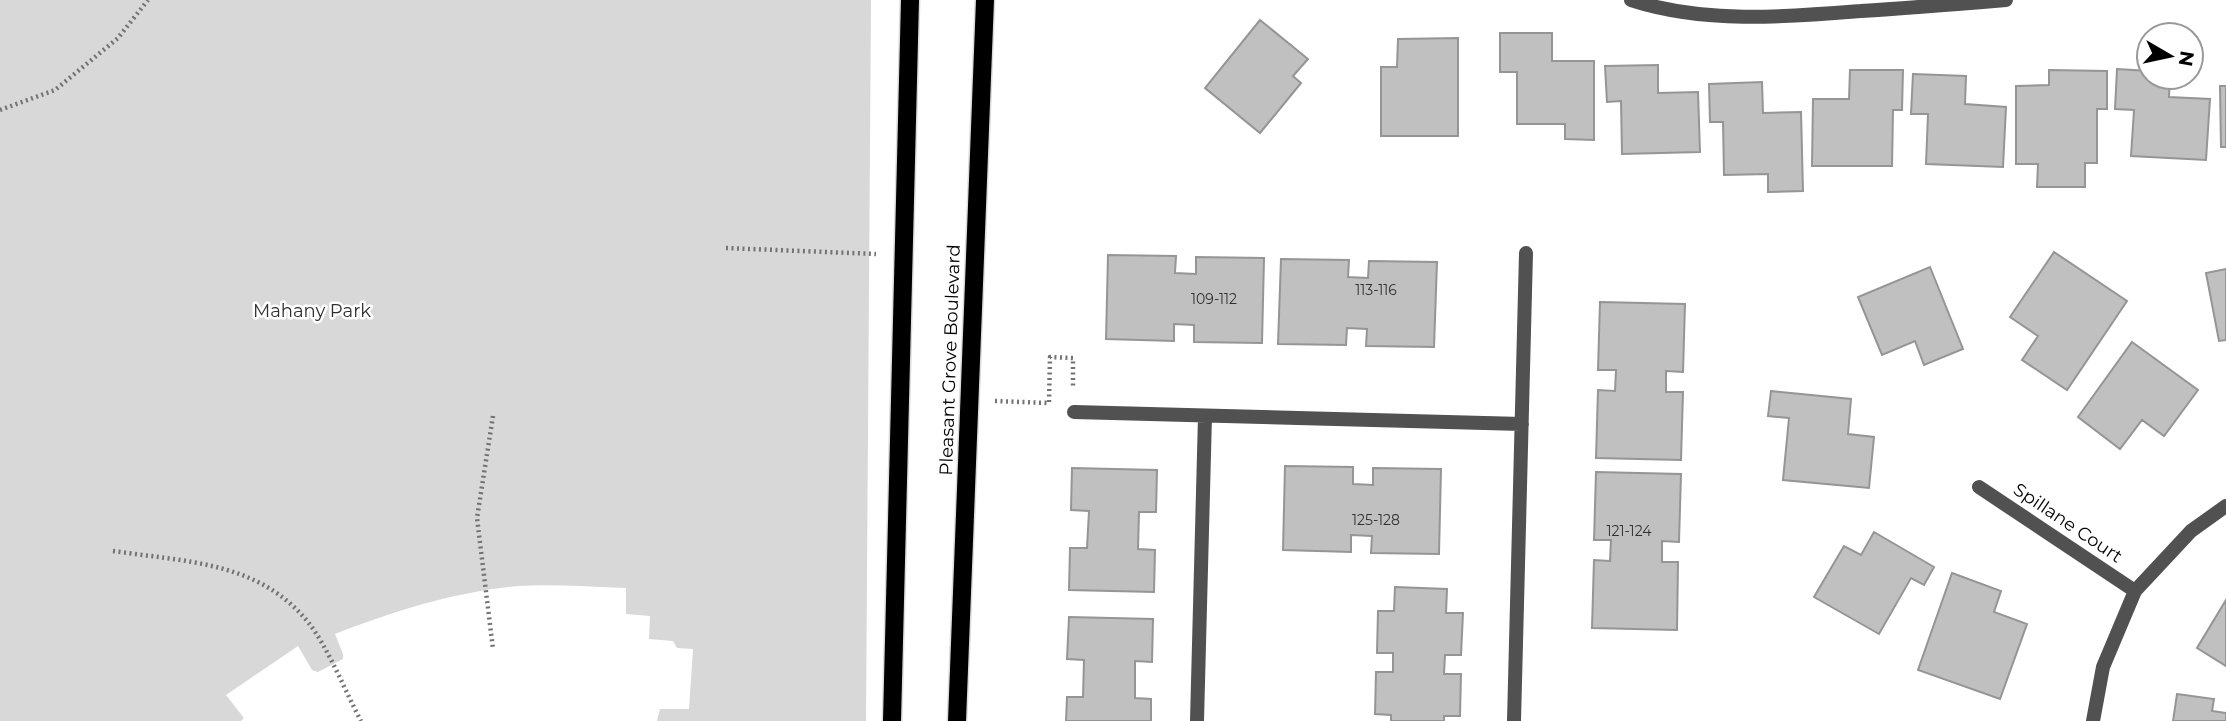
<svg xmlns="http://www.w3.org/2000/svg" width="2226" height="721" viewBox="0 0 2226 721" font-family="Montserrat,sans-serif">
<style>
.green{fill:#d8d8d8}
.building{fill:#c0c0c0;stroke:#959595;stroke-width:2}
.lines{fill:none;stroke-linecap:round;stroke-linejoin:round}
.primary-casing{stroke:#dbdbdb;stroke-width:21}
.path{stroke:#737373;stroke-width:4.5;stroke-dasharray:2 3.5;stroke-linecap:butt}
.lane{stroke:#515151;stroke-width:14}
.street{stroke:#515151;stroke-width:14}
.primary{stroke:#000;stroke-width:18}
.labels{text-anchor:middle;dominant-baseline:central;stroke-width:5;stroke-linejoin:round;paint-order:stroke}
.number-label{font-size:14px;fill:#303030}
.park-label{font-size:18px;fill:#2f2f2f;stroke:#fff}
.street-label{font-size:18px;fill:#000;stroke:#fff}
</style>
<rect width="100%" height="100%" fill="#fff"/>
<!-- green -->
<path class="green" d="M0 0H871L866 721H657L660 709H689L693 649 677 648 673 641 649 639 650 616 626 614V588C591 587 554 584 518 586 454 592 395 611 335 634L343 654V659L318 672 312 670 298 646 226 695 244 718 241 721H0Z"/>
<!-- building -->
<path class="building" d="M1260 20 1308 59 1293 76 1301 83 1260 133 1205 88Z
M1500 33H1552V61H1594V140L1565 139V124H1517V72H1500Z
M1458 38V136H1381V67H1397L1398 39Z
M1658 65V93L1698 92 1700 152 1622 154 1621 101 1607 102 1605 66Z
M2117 69 2149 71V77H2170L2169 97 2210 99 2206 160 2131 156 2134 110 2115 109Z
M1850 70H1903L1902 110H1893L1892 166H1812L1813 99H1849Z
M2049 70 2107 71V109H2097V163H2085V187H2037L2038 164H2016V86L2049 85Z
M1913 74 1966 76 1965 104 2006 107 2003 167 1926 164 1928 114H1911Z
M1762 82 1763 113 1801 112 1803 191 1768 192V174L1724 175 1723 122H1710L1709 84Z
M2220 86H2226V147H2221Z
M2054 252 2127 301 2067 390 2022 360 2038 336 2010 317Z
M1108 255 1176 256 1175 273 1196 274V257L1264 258 1262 343 1194 342V325L1174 324V341L1106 339Z
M1281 259 1349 260 1348 277 1368 278 1369 261 1437 262 1434 347 1366 346 1367 329 1347 328 1346 345 1278 344Z
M1930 267 1963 349 1924 365 1915 341 1882 355 1858 297Z
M2226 269V340L2219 341 2206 273Z
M1600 302 1685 304 1683 372 1666 371V392H1683L1681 460 1596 458 1598 390 1615 391 1616 370H1598Z
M2132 342 2198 390 2164 436 2142 420 2120 449 2078 417Z
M1771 391 1851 399 1848 434 1874 437 1869 488 1783 480 1789 418 1768 416Z
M1285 466 1353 467V484L1373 485V468L1441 469 1439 554 1371 553 1372 536 1351 535V552L1283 550Z
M1072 468 1157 470 1156 512H1139L1138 549 1155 550 1154 592 1069 590 1070 548H1087L1089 511 1071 510Z
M1596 472 1681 474 1679 542 1662 541V562H1678L1677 630 1592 628 1594 560 1610 561 1611 540H1594Z
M1874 532 1934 567 1924 585 1911 578 1879 634 1814 597 1844 546 1861 555Z
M1952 573 2001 591 1994 612 2027 624 2000 699 1918 670Z
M1395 587 1447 589 1446 613H1463L1461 655H1445L1444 674H1461L1460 716H1444V721H1391V715L1375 714 1376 672H1393V653H1377L1378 611H1394Z
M2226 600V666L2197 648Z
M1069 617 1153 619 1152 662 1135 661V698L1151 699V721H1066L1067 697H1083L1084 660 1067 659Z
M2177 694 2214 699 2212 711 2226 713V721H2173Z"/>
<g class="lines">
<!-- primary casing -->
<g class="primary-casing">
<path id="primary" d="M892 721 910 0
M957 721 985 0"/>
</g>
<!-- path -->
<path class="path" d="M0 110 55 90 118 38 148 0
M726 248 876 254
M995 401 1049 403 1050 357 1073 358V387
M493 416 477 518 493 649
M113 551C186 562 258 561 308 622 328 647 345 691 361 721"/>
<!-- lane -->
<path class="lane" d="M1074 412 1522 424
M1197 721 1205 416
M1514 721 1526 253"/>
<!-- street -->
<path class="street" d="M1631 0C1705 24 1786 17 1861 11 1910 8 1958 4 2006 0
M1979 487 2135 591
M2093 721 2103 667 2135 591 2191 531 2226 506"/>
<!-- primary -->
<use href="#primary" class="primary"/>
</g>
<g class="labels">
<!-- number labels -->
<g class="number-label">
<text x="1376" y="290">113-116</text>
<text x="1214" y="299">109-112</text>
<text x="1376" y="520">125-128</text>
<text x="1629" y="531">121-124</text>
</g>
<!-- park labels -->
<g class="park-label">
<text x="312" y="311">Mahany Park</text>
</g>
<!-- street labels -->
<g class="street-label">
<text transform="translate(950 360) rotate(-88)">Pleasant Grove Boulevard</text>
<text transform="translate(2068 523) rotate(34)">Spillane Court</text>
</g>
</g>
<!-- north arrow -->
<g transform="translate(2170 56) rotate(99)"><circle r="33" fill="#ffffff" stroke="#999999" stroke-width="2"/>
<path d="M0-5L12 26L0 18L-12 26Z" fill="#000000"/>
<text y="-10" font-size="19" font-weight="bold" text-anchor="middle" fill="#000000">N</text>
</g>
</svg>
